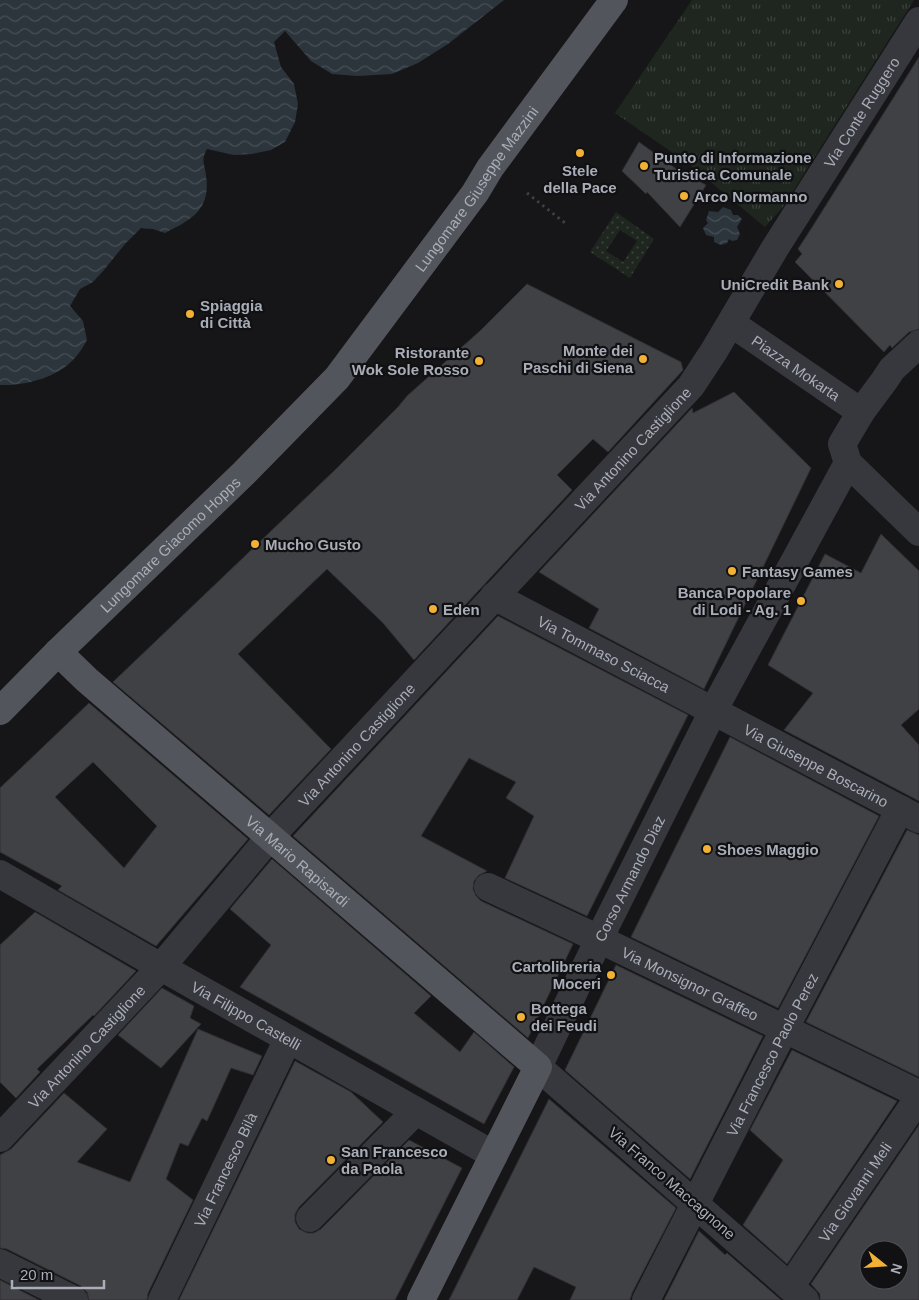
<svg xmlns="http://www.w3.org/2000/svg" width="919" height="1300" viewBox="0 0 919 1300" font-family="Helvetica,sans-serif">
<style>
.park{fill:url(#park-tufts)}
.garden{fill:url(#garden-dots);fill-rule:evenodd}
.water{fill:url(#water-waves)}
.building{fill:#404145;stroke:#303034;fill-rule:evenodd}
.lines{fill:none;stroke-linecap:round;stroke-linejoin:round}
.path{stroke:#3d3f44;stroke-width:3;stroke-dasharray:2.5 4;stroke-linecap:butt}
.minor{stroke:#37383d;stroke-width:28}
.major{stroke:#53555c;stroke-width:28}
.poi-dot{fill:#f2b134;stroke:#111113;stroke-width:2}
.labels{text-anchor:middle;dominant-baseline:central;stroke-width:4.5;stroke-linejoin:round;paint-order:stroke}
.street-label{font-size:15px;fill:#a8adb8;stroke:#111113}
.poi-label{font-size:15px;font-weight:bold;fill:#a8adb8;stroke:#111113;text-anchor:start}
</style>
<defs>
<pattern id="park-tufts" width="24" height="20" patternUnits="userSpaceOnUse" patternTransform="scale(1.25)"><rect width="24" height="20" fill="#1e261f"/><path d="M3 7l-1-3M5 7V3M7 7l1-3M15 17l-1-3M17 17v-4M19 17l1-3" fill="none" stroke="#3c433d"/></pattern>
<pattern id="garden-dots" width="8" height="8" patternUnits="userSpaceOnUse" patternTransform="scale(1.25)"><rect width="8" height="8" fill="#1e261f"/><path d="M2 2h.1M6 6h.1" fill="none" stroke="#3c433d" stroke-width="1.8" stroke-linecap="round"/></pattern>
<pattern id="water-waves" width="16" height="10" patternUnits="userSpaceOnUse" patternTransform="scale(1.25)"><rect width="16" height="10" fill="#2c353c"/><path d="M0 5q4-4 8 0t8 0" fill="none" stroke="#485056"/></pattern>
</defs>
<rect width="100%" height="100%" fill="#161618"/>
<!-- park -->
<path class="park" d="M692 0H914L783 207 765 227 689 164 615 113Z"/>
<!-- garden -->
<path class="garden" d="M616 212 654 239 630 278 590 252ZM620 230 637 241 623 262 606 251Z"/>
<!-- water -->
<path class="water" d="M0 0H504L448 44 418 63 392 74 358 76 332 74 311 61 285 31 274 42 281 67 294 84 298 104 295 122 285 142 271 150 252 154 234 155 207 149C201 160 204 162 206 175 211 209 193 219 165 233L153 229 141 228 125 244 104 270 93 282 80 289 70 306 83 321 87 340C83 347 79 354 73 360 56 378 24 386 0 385Z
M723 207 731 210 733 215H738L742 219 737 227 740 234 737 240 732 241 729 239 727 243 721 245 714 242V237L706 235 703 228 708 223 706 220 709 211 718 212Z"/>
<!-- building -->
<path class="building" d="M919 57V329L909 332 892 348 890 345 884 352 795 262 802 254 798 249 811 229Z
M639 142 679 171 706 185 680 227 647 192 646 194 622 171Z
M527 284 681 362 683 370 608 452 593 439 557 475 572 490 414 660 383 623 327 569 238 654 331 749 269 815 113 682 336 469 398 407 407 396 481 330Z
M734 392 811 468 704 689 589 628 599 609 539 572 692 408 693 413Z
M881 534 919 571V709L901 725 919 745V801L784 730 813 693 768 665 825 554 861 573Z
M498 616 688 715 587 916 505 878 534 816 506 798 516 782 469 758 421 836 487 871 479 875 474 881 473 889 476 896 481 901 573 944 528 1038 293 836Z
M89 703 248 839 156 946 58 890 62 886 0 852V788ZM93 762 157 826 124 868 55 797Z
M730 737 879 816 778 1008 631 937Z
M907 830 919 835V1077L806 1022Z
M272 859 431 996 414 1013 460 1052 474 1032 514 1067 484 1124 240 987 271 945 230 909Z
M35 912 136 971 94 1016 93 1015 37 1069 40 1072 16 1098 0 1082V945Z
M616 965 763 1036 690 1179 565 1070Z
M162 988 194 1006 190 1018 201 1024 161 1068 118 1035Z
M198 1029 262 1056 253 1075 231 1068 207 1121 202 1118 188 1146 180 1143 166 1179 193 1200 148 1293 147 1300H89L87 1292 81 1286 7 1249 0 1248V1155L11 1149 64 1093 107 1129 77 1162 130 1182Z
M792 1050 897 1101 787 1264 743 1225 783 1160 750 1130Z
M295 1061 351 1092 383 1122 299 1207 295 1214V1222L299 1229 307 1233H314L321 1229 409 1140 462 1168 395 1300H179Z
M549 1099 676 1208 632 1293 630 1300H570L576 1287 534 1267 517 1300H449Z
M919 1125V1300H820V1294L811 1284ZM869 1250H899V1280H869Z
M699 1231 725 1255 727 1253 781 1300H664Z
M0 1280 39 1300H0Z"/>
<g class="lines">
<!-- path -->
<path class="path" d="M527 193 565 223"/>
<!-- minor -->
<g class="minor">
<path id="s1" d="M731 323 861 412"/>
<path d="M848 463 842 444 861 412 884 381 892 369 919 344"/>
<path d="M848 463 919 532"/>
<path id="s2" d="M494 596 919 819"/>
<path id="s3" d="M0 874 161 967 494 1155"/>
<path id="s4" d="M488 887 599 939 919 1094"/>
<path id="s5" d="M0 1138 161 967 270 837 691 386 714 351 775 248 919 21"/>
<path d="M310 1218 416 1111"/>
<path d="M0 1263 74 1300"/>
<path id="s6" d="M790 1287 919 1097"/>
<path id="s7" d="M162 1300 288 1039"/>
<path id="s8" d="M646 1300 785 1028 900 809"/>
<path id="s9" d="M805 1300 538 1067 599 939 713 711 848 463"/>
</g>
<!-- major -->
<g class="major">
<path id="s10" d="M58 652 87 680 538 1067 421 1300"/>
<path id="s11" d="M0 711 58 652 244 473 337 378 475 193 490 168 614 0"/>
</g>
</g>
<!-- markers -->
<g class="poi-dot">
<circle cx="580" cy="153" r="5"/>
<circle cx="644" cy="166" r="5"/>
<circle cx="684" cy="196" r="5"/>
<circle cx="839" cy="284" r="5"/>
<circle cx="190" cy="314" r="5"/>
<circle cx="643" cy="359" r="5"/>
<circle cx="479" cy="361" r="5"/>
<circle cx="255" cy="544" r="5"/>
<circle cx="732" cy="571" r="5"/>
<circle cx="801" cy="601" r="5"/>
<circle cx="433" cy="609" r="5"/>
<circle cx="707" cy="849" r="5"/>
<circle cx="611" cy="975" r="5"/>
<circle cx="521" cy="1017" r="5"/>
<circle cx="331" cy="1160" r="5"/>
</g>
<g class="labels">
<!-- street labels -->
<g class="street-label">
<text stroke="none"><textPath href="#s5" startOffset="1344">Via Conte Ruggero</textPath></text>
<text stroke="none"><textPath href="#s11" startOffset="709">Lungomare Giuseppe Mazzini</textPath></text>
<text stroke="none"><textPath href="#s1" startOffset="79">Piazza Mokarta</textPath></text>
<text stroke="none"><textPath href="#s5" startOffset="936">Via Antonino Castiglione</textPath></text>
<text stroke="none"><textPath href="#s11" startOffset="238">Lungomare Giacomo Hopps</textPath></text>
<text stroke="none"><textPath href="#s2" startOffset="124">Via Tommaso Sciacca</textPath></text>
<text stroke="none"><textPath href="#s5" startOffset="531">Via Antonino Castiglione</textPath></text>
<text stroke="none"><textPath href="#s2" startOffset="364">Via Giuseppe Boscarino</textPath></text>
<text stroke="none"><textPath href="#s10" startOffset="318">Via Mario Rapisardi</textPath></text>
<text stroke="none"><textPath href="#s9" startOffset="564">Corso Armando Diaz</textPath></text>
<text stroke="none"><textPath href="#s4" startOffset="224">Via Monsignor Graffeo</textPath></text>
<text stroke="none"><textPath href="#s3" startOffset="284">Via Filippo Castelli</textPath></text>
<text stroke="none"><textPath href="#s5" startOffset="126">Via Antonino Castiglione</textPath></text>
<text stroke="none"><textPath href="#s8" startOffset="276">Via Francesco Paolo Perez</textPath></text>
<text stroke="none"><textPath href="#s7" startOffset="145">Via Francesco Bilà</textPath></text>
<text transform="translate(672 1183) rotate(41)">Via Franco Maccagnone</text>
<text stroke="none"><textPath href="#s6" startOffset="115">Via Giovanni Meli</textPath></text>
</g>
<!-- poi labels -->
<g class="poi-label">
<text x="654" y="157">Punto di Informazione<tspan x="654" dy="17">Turistica Comunale</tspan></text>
<text x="580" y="170" text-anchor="middle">Stele<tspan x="580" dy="17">della Pace</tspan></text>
<text x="694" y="196">Arco Normanno</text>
<text x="829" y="284" text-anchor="end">UniCredit Bank</text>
<text x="200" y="305">Spiaggia<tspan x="200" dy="17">di Città</tspan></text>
<text x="633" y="350" text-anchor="end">Monte dei<tspan x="633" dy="17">Paschi di Siena</tspan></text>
<text x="469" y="352" text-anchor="end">Ristorante<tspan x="469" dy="17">Wok Sole Rosso</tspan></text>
<text x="265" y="544">Mucho Gusto</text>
<text x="742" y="571">Fantasy Games</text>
<text x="791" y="592" text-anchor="end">Banca Popolare<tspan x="791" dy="17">di Lodi - Ag. 1</tspan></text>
<text x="443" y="609">Eden</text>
<text x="717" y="849">Shoes Maggio</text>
<text x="601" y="966" text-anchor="end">Cartolibreria<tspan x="601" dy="17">Moceri</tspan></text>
<text x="531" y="1008">Bottega<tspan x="531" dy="17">dei Feudi</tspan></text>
<text x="341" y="1151">San Francesco<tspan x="341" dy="17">da Paola</tspan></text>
</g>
</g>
<!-- north arrow -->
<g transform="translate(884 1265) rotate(107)"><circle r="24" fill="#111113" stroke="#4d4f55"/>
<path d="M0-4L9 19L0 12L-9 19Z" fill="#f2b134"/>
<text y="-8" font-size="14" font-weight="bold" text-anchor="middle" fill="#a8adb8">N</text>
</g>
<!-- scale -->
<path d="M12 1280v8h92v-8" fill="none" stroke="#a8adb8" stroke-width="2.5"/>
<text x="20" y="1280" font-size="15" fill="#a8adb8" stroke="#111113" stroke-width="4" paint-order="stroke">20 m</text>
</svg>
